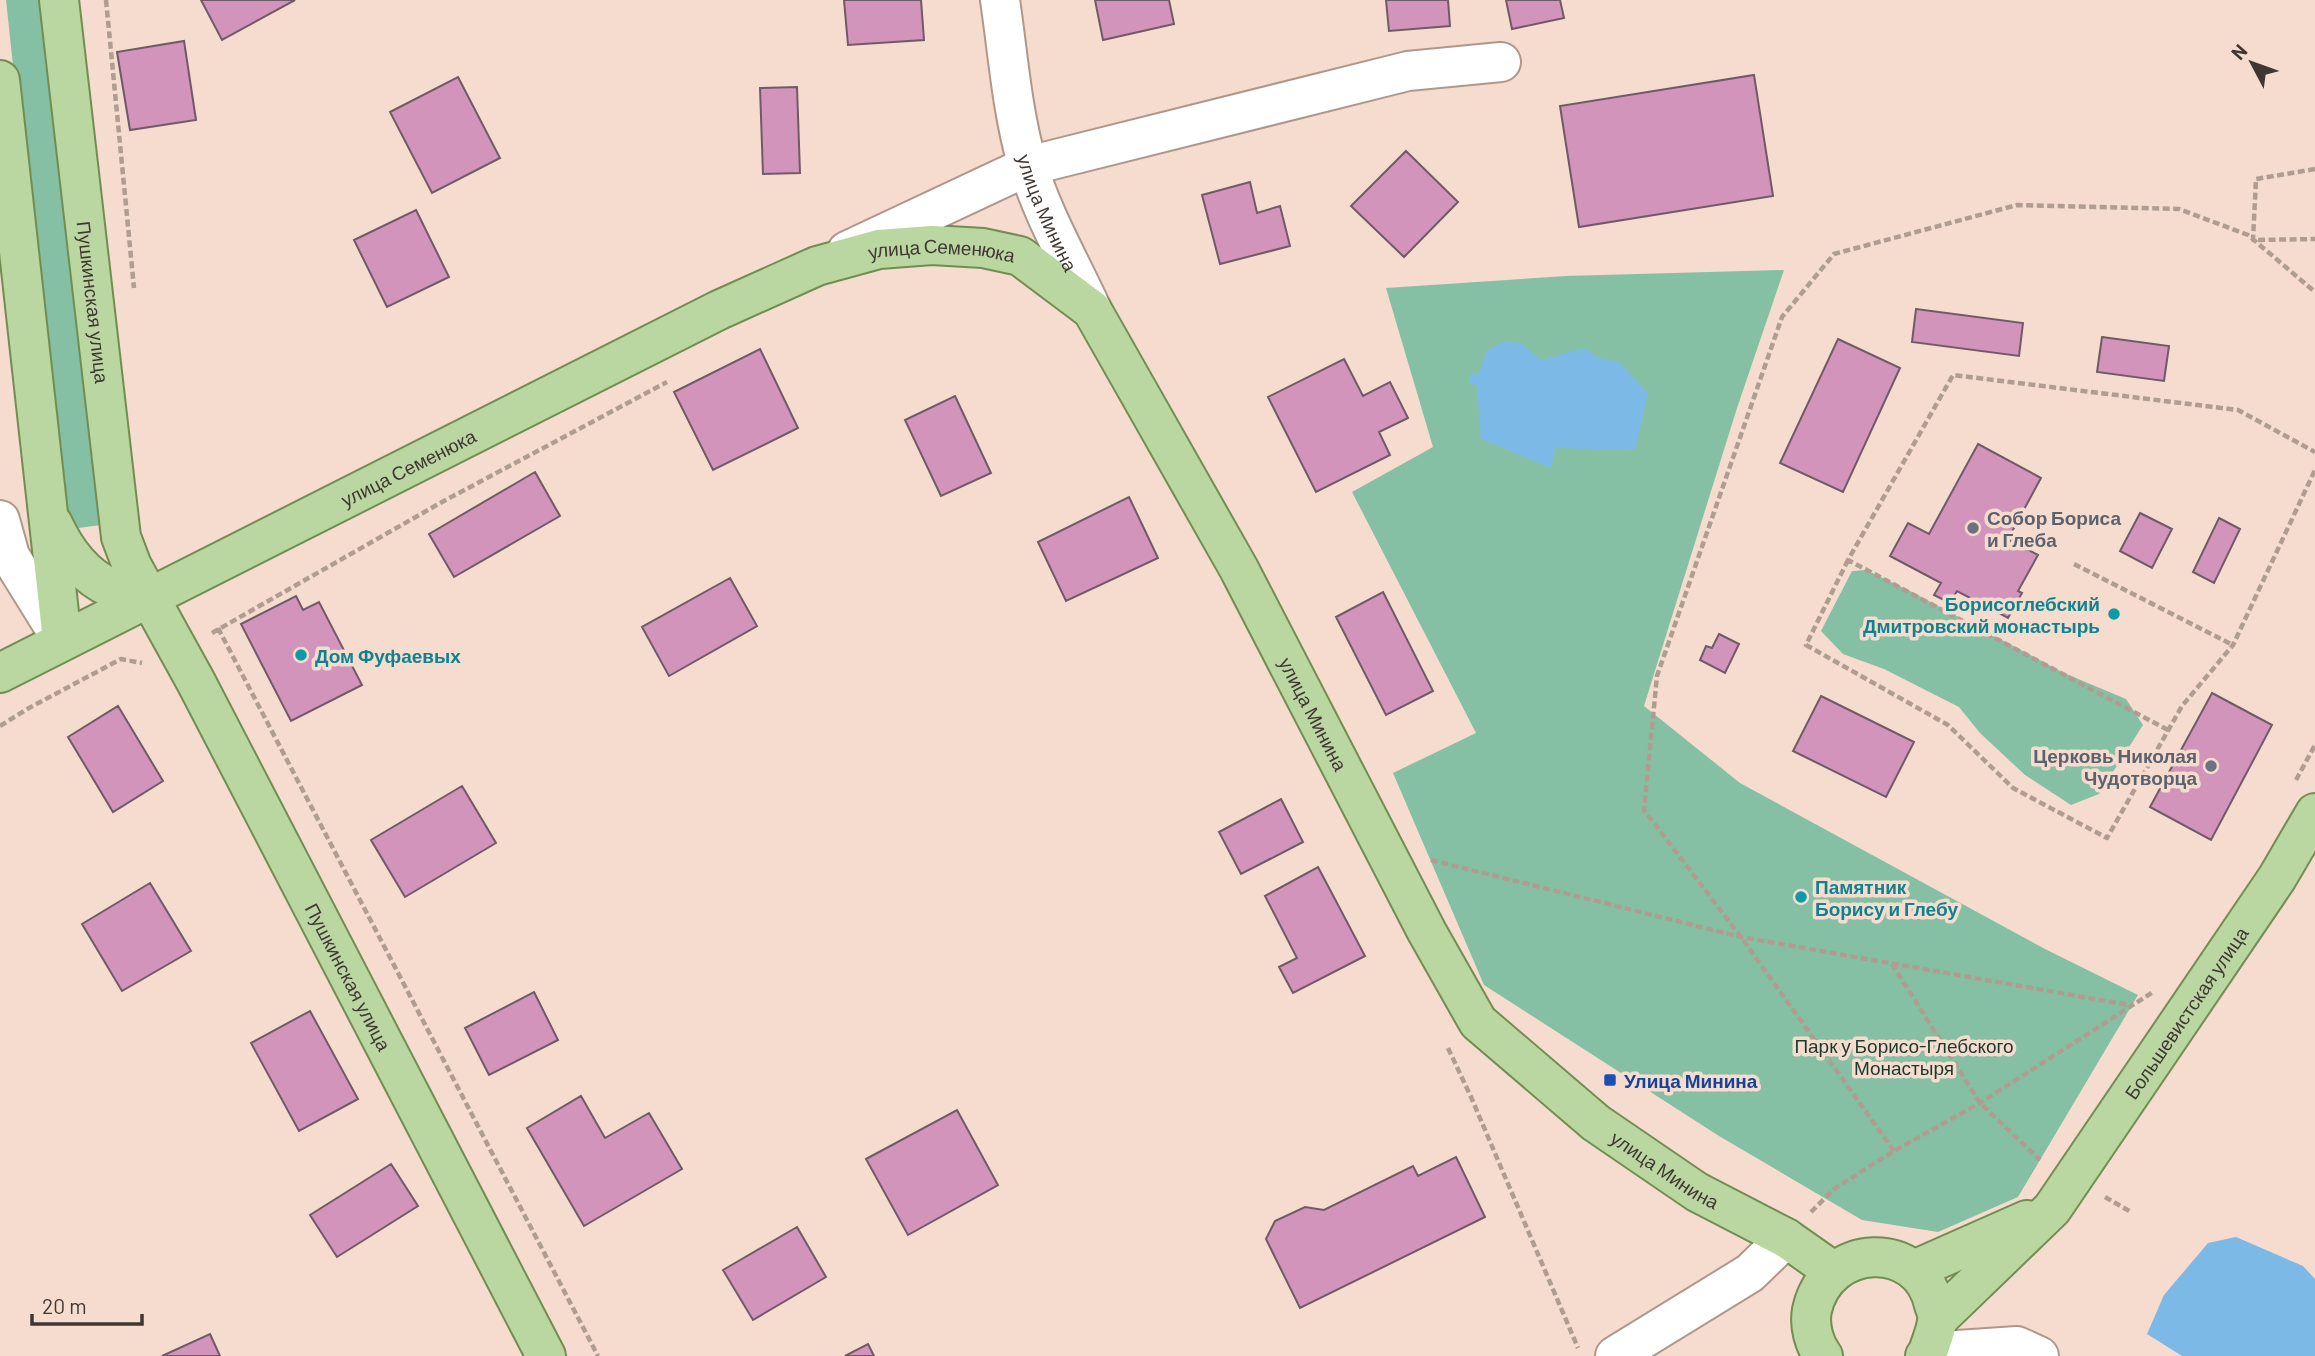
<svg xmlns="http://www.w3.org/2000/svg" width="2315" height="1356" viewBox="0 0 2315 1356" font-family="Barlow,sans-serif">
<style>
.green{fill:#85c0a4}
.water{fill:#7cb9e6}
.building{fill:#d294ba;stroke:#705a67;stroke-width:2}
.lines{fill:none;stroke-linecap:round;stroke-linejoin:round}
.minor-casing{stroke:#af988b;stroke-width:42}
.major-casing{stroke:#728d51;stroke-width:42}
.path{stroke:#b09d92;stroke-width:4.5;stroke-dasharray:7 3.5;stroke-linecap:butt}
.minor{stroke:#fff;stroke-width:38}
.major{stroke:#bad7a1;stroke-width:38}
.worship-dot{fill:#6b7280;stroke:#f5dcce;stroke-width:2.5}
.culture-dot{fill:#0f9aa8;stroke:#f5dcce;stroke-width:2.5}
.transit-dot{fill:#1a4fb4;stroke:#f5dcce;stroke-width:2.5}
.labels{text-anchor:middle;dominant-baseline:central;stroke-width:7;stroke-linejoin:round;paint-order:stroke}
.street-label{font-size:19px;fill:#413732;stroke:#f5dcce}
.worship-label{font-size:19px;font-weight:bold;fill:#5b616d;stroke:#f5dcce;text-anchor:start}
.culture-label{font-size:19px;font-weight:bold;fill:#0d838f;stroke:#f5dcce;text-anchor:start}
.park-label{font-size:19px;fill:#183a2c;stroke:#f5dcce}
.transit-label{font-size:19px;font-weight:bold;fill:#164399;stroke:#f5dcce;text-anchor:start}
</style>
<rect width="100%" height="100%" fill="#f5dcce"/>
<!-- green -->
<path class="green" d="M6 0H41L101 525 63 530Z
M1784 270 1737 408 1644 706 1740 783 2045 949 2138 995 2018 1197 1938 1232 1862 1220 1719 1136 1484 985 1393 773 1476 733 1352 492 1433 447 1386 288 1566 276Z
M1866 570 1910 591 2064 673 2126 699 2143 725 2099 794 2071 805 2025 775 1980 733 1959 707 1884 669 1843 654 1821 631 1852 571Z"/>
<!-- water -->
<path class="water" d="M1502 342 1521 343 1541 360 1584 348 1599 358 1619 362 1648 393 1635 450 1556 448 1551 468 1481 439 1477 385 1469 384 1471 373 1479 374 1486 351Z
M2236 1237 2303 1266 2315 1279V1356H2182L2147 1334 2164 1295 2208 1243Z"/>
<!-- building -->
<path class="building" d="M201 0H295L222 40Z
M844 0H921L924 40 848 45Z
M1095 0H1169L1174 24 1103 40Z
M1386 0H1448L1450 26 1389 31Z
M1506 0H1560L1564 18 1512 29Z
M184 41 196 120 130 130 117 52Z
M1754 75 1773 196 1579 227 1560 106Z
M458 77 500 158 432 193 390 112Z
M797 87 800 173 763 174 760 88Z
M1406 151 1458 202 1404 257 1351 206Z
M1250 182 1257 213 1280 206 1290 246 1220 264 1202 195Z
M416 210 449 277 387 307 354 240Z
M1916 309 2023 323 2019 356 1912 342Z
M2102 337 2169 346 2164 381 2097 372Z
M1838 339 1900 368 1843 492 1780 463Z
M760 349 798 428 713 470 674 392Z
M1344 359 1363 396 1390 382 1408 418 1379 432 1390 455 1316 492 1268 397Z
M955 396 991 473 941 496 905 420Z
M1978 444 2041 478 2008 539 2038 555 2018 591 2022 593 2008 618 1957 591 1950 603 1934 595 1941 583 1890 556 1908 523 1929 534Z
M535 472 560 516 454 577 429 534Z
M1129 497 1158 558 1066 601 1038 542Z
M2140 513 2172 529 2152 568 2120 551Z
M2219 518 2240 529 2214 583 2193 572Z
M730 578 757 626 669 676 642 627Z
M1383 592 1433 691 1386 715 1336 617Z
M296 596 303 610 319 602 362 685 291 721 241 624Z
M1719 634 1739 644 1725 673 1700 660 1706 646 1712 648Z
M2212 693 2272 725 2211 840 2150 807Z
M1821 696 1914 742 1886 797 1793 751Z
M118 706 163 781 113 812 68 737Z
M462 786 496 843 405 897 371 840Z
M1281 799 1303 842 1241 874 1219 832Z
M1318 867 1365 956 1293 993 1279 967 1297 958 1265 896Z
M150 883 191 951 122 991 82 924Z
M534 992 558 1040 489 1075 465 1028Z
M310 1011 358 1099 299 1131 251 1043Z
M581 1096 605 1138 649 1113 682 1169 584 1226 527 1128Z
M957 1110 998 1185 908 1235 866 1159Z
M1456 1157 1485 1217 1300 1308 1266 1239 1275 1221 1305 1207 1324 1210 1413 1166 1418 1176Z
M391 1164 418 1206 337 1257 310 1215Z
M797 1227 826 1277 753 1320 723 1270Z
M210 1334 220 1356H162Z
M868 1344 874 1356H845Z"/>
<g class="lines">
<!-- minor casing -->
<g class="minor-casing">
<g id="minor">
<path id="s1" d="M1000 0C1008 54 1012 111 1027 163 1042 214 1070 262 1092 310"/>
<path d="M847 251 1028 166 1408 71 1501 62"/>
<path d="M0 520 10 556 62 640"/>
<path d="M1928 1352 2017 1346 2039 1356"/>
<path d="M1615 1356 1750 1273 1786 1238"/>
</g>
</g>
<!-- major casing -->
<g class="major-casing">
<g id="major">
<path id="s2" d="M59 0 121 537 132 566 196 682 546 1356"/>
<path d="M0 80 62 640"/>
<path d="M53 524C65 550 84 576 111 588 123 593 137 594 149 597"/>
<path id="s3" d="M0 673 719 310 817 266 879 249 932 245 983 248 1020 256 1092 310 1239 569 1427 932 1478 1022 1596 1123 1697 1192 1786 1238 1833 1271"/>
<path d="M1914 1270 2027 1220"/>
<path id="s4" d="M1938 1319 2052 1209 2277 878 2315 813"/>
<path d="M1823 1356C1814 1344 1809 1326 1812 1310 1827 1242 1920 1239 1934 1305 1936 1310 1938 1316 1937 1321 1936 1331 1931 1342 1928 1352L1925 1356"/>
</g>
</g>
<!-- path -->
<path class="path" d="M106 0 134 288
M2315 169 2256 179 2253 240 2315 239
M1848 560 1806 645 1948 725 2013 788 2107 838 2182 706 2233 645 2315 470
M2074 564 2233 645
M218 628 598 1356
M212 633 442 502 667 382
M0 726 29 708 121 659 142 663
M2168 730 1848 560 1953 375 2238 410 2315 452
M2296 780 2315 745
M1431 860 1741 937 2129 1005
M1892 964 1980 1103 2040 1160
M1448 1048 1471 1097 1578 1348
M1894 1151 1741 937 1644 810 1657 676 1782 317 1834 254 2017 205 2179 209 2248 235 2315 292
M2105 1197 2131 1212
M1811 1212 1834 1189 1894 1151 1980 1103 2153 992"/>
<!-- minor -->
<use href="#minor" class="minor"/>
<!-- major -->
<use href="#major" class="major"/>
</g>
<!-- markers -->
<g class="worship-dot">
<circle cx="1973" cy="528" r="7"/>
<circle cx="2211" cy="766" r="7"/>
</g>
<g class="culture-dot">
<circle cx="2114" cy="614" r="7"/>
<circle cx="301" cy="655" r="7"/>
<circle cx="1801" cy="897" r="7"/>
</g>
<rect class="transit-dot" x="1603" y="1073" width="14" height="14" rx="3.5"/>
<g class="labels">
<!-- street labels -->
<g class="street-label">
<text stroke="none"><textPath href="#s1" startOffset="219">улица Минина</textPath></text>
<text stroke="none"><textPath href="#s3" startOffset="1040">улица Семенюка</textPath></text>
<text stroke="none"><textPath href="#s2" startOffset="304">Пушкинская улица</textPath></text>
<text stroke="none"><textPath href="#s3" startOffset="457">улица Семенюка</textPath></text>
<text stroke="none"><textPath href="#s3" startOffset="1670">улица Минина</textPath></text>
<text stroke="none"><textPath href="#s2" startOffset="1036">Пушкинская улица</textPath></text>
<text stroke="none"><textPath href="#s4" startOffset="396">Большевистская улица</textPath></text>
<text stroke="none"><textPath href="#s3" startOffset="2258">улица Минина</textPath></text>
</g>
<!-- worship labels -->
<g class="worship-label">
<text x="1987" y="517">Собор Бориса<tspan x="1987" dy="22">и Глеба</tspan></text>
<text x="2197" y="755" text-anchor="end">Церковь Николая<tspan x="2197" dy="22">Чудотворца</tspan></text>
</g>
<!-- culture labels -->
<g class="culture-label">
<text x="2100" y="603" text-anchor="end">Борисоглебский<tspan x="2100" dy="22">Дмитровский монастырь</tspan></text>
<text x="315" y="655">Дом Фуфаевых</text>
<text x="1815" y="886">Памятник<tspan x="1815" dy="22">Борису и Глебу</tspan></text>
</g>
<!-- park labels -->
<g class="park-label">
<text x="1904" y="1045">Парк у Борисо-Глебского<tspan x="1904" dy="22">Монастыря</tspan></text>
</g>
<!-- transit labels -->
<g class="transit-label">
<text x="1624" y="1080">Улица Минина</text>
</g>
</g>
<!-- north arrow -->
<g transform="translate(2252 63) rotate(311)" stroke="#f5dcce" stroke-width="5" paint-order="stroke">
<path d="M0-5L12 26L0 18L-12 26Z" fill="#413732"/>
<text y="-10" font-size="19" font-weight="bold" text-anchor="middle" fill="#413732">N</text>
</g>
<!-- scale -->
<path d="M32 1314v10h110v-10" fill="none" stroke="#413732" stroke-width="3.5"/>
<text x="42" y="1314" font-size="21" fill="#413732" stroke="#f5dcce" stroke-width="5" paint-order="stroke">20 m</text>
</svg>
